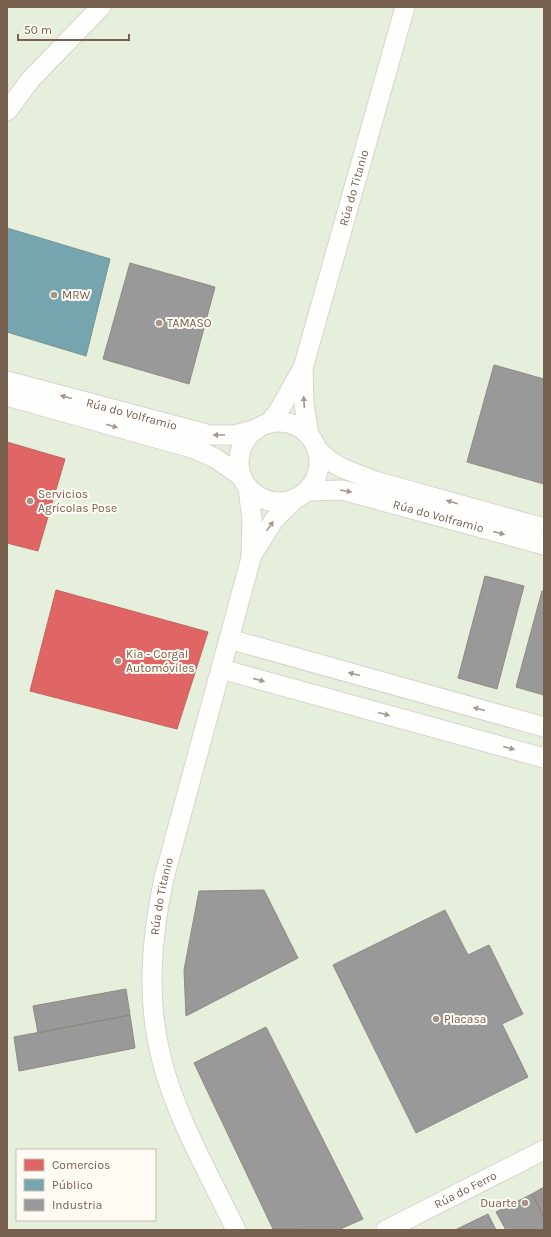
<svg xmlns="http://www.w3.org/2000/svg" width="551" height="1237" viewBox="0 0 551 1237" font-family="Karla,sans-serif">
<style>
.green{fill:#e5efdc;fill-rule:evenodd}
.shops{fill:#e06666;stroke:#c1645f}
.public{fill:#76a5af;stroke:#779092}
.industry{fill:#999;stroke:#8f8883}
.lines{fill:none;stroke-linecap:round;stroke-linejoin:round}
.minor-casing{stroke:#d8d3ce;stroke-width:21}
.minor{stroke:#fefefd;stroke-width:19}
.oneway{fill:#a7978c}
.poi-dot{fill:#a59487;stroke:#fefbf4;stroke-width:1.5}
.labels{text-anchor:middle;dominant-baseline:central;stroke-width:4;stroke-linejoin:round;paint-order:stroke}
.street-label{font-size:12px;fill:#78604f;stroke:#fefbf4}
.poi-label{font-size:12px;fill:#78604f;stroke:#fefbf4;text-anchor:start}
</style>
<rect width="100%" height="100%" fill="#f8f6f0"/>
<!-- green -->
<path class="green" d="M7 7H544V1230H7ZM17 1150H155V1220H17Z"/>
<!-- shops -->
<path class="shops" d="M7 442 65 459 38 551 7 543Z
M56 590 208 632 177 729 30 691Z"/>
<!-- public -->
<path class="public" d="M7 228 110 259 86 356 7 332Z"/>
<!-- industry -->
<path class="industry" d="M130 263 215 287 189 384 103 359Z
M494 365 544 379V484L467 462Z
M485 576 524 586 497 689 458 678Z
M542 591H544V695L516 687Z
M264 890 298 958 186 1016 184 970 199 891Z
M445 910 468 955 489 945 523 1014 502 1024 528 1077 416 1133 333 965Z
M126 989 130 1015 38 1033 33 1006Z
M130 1015 135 1048 19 1071 14 1037Z
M266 1027 363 1219 338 1230 273 1229 194 1063Z
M544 1187V1217L532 1194Z
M532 1194 544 1217V1230H506L496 1212Z
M488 1214 496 1230H455Z"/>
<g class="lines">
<!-- minor casing -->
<g class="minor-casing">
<g id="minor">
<path d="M7 111 31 79 101 7"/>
<path d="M303 369 304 404 309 435"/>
<path id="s1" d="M7 381 210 435H235L257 429"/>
<path d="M7 396 195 449 215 458 241 476"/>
<circle cx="279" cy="462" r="40"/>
<path id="s2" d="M269 423 278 412 303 368 405 7"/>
<path d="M316 448 330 461 342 468 375 481 544 528"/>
<path id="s3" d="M308 491 342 490 544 545"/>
<path d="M252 555 274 520 295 499"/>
<path d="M229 639 544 727"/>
<path d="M221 669 544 758"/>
<path id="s4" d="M236 1230C211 1178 176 1117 162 1061 146 1000 151 939 164 878L251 558 252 519 248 488"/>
<path id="s5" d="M386 1230 544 1150"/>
</g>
</g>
<!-- minor -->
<use href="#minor" class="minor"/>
</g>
<!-- one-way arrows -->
<defs><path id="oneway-solid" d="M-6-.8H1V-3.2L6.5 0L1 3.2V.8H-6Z"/></defs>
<g class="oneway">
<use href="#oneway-solid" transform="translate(66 397) rotate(-165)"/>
<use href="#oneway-solid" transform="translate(304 402) rotate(-94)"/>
<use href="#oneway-solid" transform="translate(112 426) rotate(16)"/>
<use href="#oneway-solid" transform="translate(219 435) rotate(180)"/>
<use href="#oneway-solid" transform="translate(346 491) rotate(10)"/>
<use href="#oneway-solid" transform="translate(452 502) rotate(-164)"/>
<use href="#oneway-solid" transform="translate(270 526) rotate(-55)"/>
<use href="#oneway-solid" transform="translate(499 533) rotate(15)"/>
<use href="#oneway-solid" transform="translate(354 674) rotate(-165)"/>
<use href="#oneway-solid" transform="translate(259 680) rotate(15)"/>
<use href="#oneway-solid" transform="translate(479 709) rotate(-165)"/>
<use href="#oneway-solid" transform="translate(384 714) rotate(15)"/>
<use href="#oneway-solid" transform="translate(509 748) rotate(15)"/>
</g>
<!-- markers -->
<g class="poi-dot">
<circle cx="54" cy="295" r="4"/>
<circle cx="159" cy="323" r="4"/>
<circle cx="30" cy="501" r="4"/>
<circle cx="118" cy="661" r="4"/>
<circle cx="436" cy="1019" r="4"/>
<circle cx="525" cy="1203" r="4"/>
</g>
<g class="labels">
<!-- street labels -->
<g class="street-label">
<text stroke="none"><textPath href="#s2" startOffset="252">Rúa do Titanio</textPath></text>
<text stroke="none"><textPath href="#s1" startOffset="129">Rúa do Volframio</textPath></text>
<text stroke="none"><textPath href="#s3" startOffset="134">Rúa do Volframio</textPath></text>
<text stroke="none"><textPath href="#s4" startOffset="351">Rúa do Titanio</textPath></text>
<text stroke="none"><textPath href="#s5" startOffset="89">Rúa do Ferro</textPath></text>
</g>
<!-- poi labels -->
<g class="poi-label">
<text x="62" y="295">MRW</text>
<text x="167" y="323">TAMASO</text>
<text x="38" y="494">Servicios<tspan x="38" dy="14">Agrícolas Pose</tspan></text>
<text x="126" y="654">Kia - Corgal<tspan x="126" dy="14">Automóviles</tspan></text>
<text x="444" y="1019">Placasa</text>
<text x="517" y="1203" text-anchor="end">Duarte</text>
</g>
</g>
<!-- border -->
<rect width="551" height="1237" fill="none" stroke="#78604f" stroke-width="16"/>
<!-- legend -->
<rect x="16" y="1149" width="140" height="72" fill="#fefbf4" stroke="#c8bdb2"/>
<rect x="24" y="1159" width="20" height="12" fill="#e06666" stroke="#c8bdb2"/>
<text x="52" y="1169" font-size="12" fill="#78604f">Comercios</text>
<rect x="24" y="1179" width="20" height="12" fill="#76a5af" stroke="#c8bdb2"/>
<text x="52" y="1189" font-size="12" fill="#78604f">Público</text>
<rect x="24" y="1199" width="20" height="12" fill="#999999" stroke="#c8bdb2"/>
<text x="52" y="1209" font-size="12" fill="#78604f">Industria</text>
<!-- scale -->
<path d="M18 34v6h111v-6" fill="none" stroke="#78604f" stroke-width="2"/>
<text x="24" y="34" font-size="12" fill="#78604f" stroke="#fefbf4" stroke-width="3" paint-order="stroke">50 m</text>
</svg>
